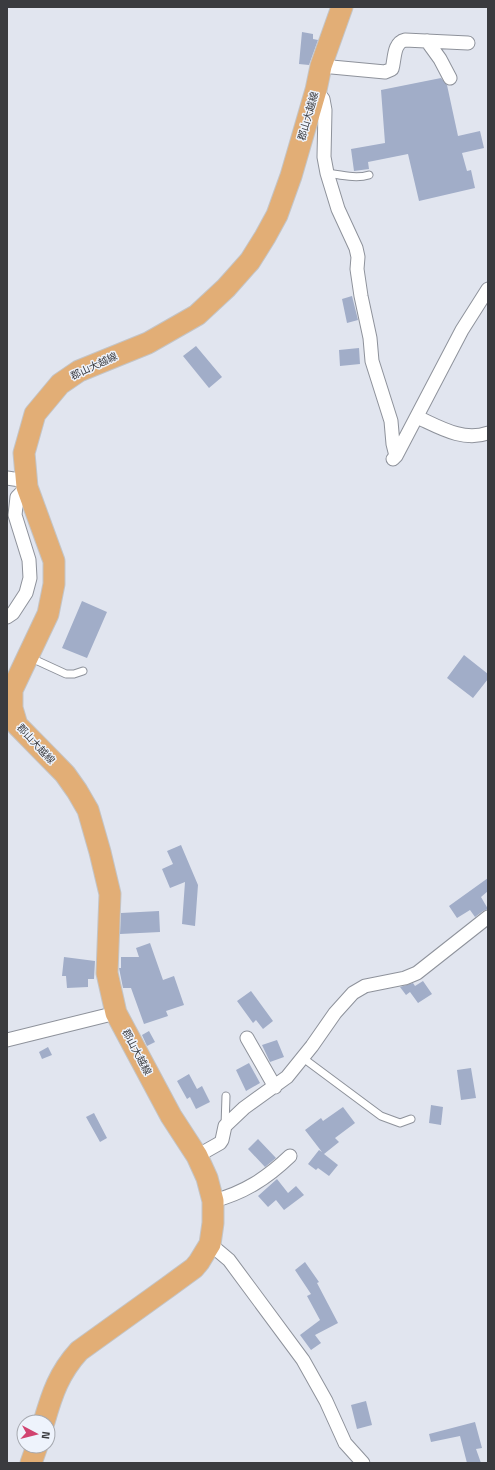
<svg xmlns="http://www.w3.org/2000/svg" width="495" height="1470" viewBox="0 0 495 1470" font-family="'Titillium Web','Noto Sans JP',sans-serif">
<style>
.building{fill:#a1adc8}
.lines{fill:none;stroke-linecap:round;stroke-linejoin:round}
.lane-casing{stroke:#8e929b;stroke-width:9}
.street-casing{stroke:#8e929b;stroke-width:15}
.primary-casing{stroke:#c4c4c5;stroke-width:23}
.lane{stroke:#fff;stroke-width:7}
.street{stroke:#fff;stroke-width:13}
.primary{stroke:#e2ae76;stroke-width:21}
.labels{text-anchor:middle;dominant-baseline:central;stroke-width:3;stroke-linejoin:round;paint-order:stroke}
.street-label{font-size:10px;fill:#3a3b3f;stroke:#eef3fc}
</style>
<rect width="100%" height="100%" fill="#e1e5ef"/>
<!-- building -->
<path class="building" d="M302 32 313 34V39L318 40 309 65 299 64Z
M441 78 447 85 458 136 480 131 484 148 462 153 467 171 471 170 475 188 419 201 408 154 368 162 369 169 354 171 351 149 385 143 381 90Z
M352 296 358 320 347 323 342 299Z
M196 346 222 377 209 388 183 356Z
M359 348 360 364 340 366 339 350Z
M82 601 107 612 87 658 62 648Z
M464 655 488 674V679L473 698 447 678Z
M181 845 198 885 195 926 182 924 185 882 170 888 162 869 173 864 167 851Z
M488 878V891L481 897 488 909 483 911 475 917 470 910 457 918 449 906Z
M159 911 160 932 120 934 121 913Z
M150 943 163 980 174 976 184 1005 166 1011 168 1016 144 1024 131 988H123L119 968H121V957H139L136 948Z
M64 957 95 961 94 979H88V987L67 988 66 976H62Z
M423 981 432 994 418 1003 410 992 406 995 400 987 413 983 415 986Z
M251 991 273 1021 263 1029 256 1020 253 1023 237 1001Z
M149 1031 155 1042 147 1046 142 1035Z
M277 1040 284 1057 270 1062 262 1045Z
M48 1047 52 1055 42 1059 39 1052Z
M249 1063 260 1083 246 1091 236 1070Z
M471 1068 476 1098 461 1100 457 1070Z
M189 1074 197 1089 202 1086 210 1102 196 1109 190 1097 187 1099 177 1081Z
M431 1105 443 1107 441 1125 429 1123Z
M343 1107 355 1123 335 1138 339 1142 324 1154 338 1165 329 1176 318 1168 316 1170 308 1164 319 1150 322 1152 305 1130 321 1118 323 1121Z
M94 1113 107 1138 100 1142 86 1117Z
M258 1139 276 1158 265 1167 248 1149Z
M277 1179 288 1193 296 1186 304 1195 284 1210 276 1200 268 1207 258 1196Z
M305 1262 319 1282 317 1283 338 1323 315 1335 321 1343 311 1350 300 1335 320 1320 307 1296 311 1294 295 1270Z
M366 1401 372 1425 357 1429 351 1405Z
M475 1422 482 1448 476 1449 481 1463H467L460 1436 431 1442 429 1434Z"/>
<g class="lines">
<!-- lane casing -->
<g class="lane-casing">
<path id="lane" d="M327 173C341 175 356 179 369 175
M29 657 66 674H74L83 671
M303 1058 381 1116 400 1123 411 1119
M225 1126 226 1096"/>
</g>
<!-- street casing -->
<g class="street-casing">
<path id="street" d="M427 41 440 59 450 78
M321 66 385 72 392 69C395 59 393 43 405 40L468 43
M316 90 323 99 325 110 324 157 327 173 338 209 356 248 358 257 357 269 361 296 370 338 372 361 391 421 393 444 396 456
M417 417C439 427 463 442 488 433
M393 459 396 456 462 330 488 289
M7 478 27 481
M7 617 13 613 26 593 30 578 29 560 15 515 17 497 27 487
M247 1038 275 1087
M7 1040 116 1013
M197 1156 220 1143 222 1140 225 1126 244 1108 287 1077 312 1046 335 1013 353 993 365 986 405 978 417 973 488 917
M213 1201C244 1193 267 1178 290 1156
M210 1244 229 1260 303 1360 326 1401 345 1443 363 1463"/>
</g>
<!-- primary casing -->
<g class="primary-casing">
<path id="primary" d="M44 1422C52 1394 59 1373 79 1351L168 1287 194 1268 199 1262 210 1244 213 1223V1201L207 1178 197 1156 171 1116 116 1013 107 973 110 894 100 852 88 810 77 791 65 774 17 725 12 708V690L48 614 54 584V561L27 487 24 453 35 414 60 384 79 371 148 343 197 315 226 288 250 261 265 237 277 215 291 176 316 90 321 66 342 7
M31 1463 37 1446"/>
</g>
<!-- lane -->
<use href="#lane" class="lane"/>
<!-- street -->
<use href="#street" class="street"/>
<!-- primary -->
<use href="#primary" class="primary"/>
</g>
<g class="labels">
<!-- street labels -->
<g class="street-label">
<text transform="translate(308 116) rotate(-74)">郡山大越線</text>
<text transform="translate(94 366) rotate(-25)">郡山大越線</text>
<text transform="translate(36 744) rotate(47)">郡山大越線</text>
<text transform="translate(137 1052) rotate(62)">郡山大越線</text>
</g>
</g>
<!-- border -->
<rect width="495" height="1470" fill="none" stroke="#3a3b3f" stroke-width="16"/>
<!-- north arrow -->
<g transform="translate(36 1434) rotate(97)"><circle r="19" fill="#eef3fc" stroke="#a6a9b0"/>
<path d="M0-3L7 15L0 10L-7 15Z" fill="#d14370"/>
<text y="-6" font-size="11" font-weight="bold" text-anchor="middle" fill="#3a3b3f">N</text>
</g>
</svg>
